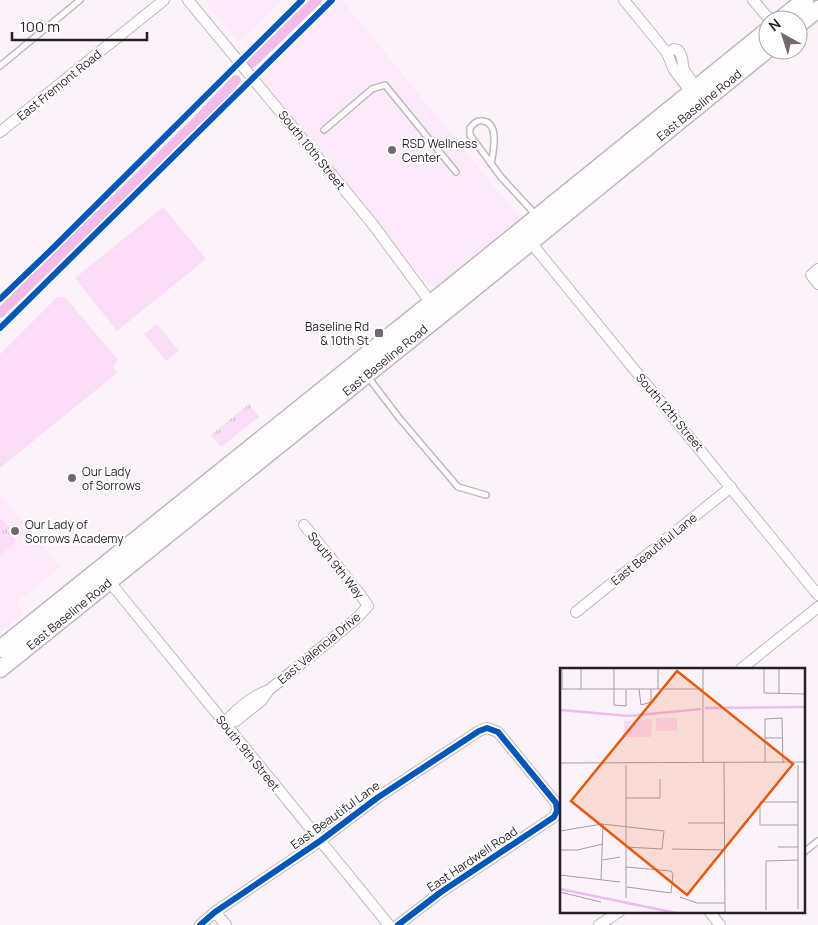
<svg xmlns="http://www.w3.org/2000/svg" width="818" height="925" viewBox="0 0 818 925" font-family="Manrope,sans-serif">
<style>
.built{fill:#fce9f9}
.grass{fill:url(#grass-tufts)}
.park{fill:#fbddf8}
.lines{fill:none;stroke-linecap:round;stroke-linejoin:round}
.canal{stroke:#f0bdeb;stroke-width:10}
.service-casing{stroke:#c1b8bf;stroke-width:8}
.minor-casing{stroke:#c1b8bf;stroke-width:12}
.primary-casing{stroke:#c1b8bf;stroke-width:19}
.service{stroke:#fffdfe;stroke-width:5}
.minor{stroke:#fffdfe;stroke-width:10}
.primary{stroke:#fffdfe;stroke-width:16}
.cycleway-casing{stroke:#fff;stroke-width:9}
.cycleway{stroke:#0057b8;stroke-width:6}
.poi-dot{fill:#726870;stroke:#fff;stroke-width:2}
.labels{text-anchor:middle;dominant-baseline:central;stroke-width:4;stroke-linejoin:round;paint-order:stroke}
.street-label{font-size:12px;fill:#271e26;stroke:#fff}
.poi-label{font-size:12px;fill:#271e26;stroke:#fff;text-anchor:start}
.inset-river{fill:none;stroke:#f0bdeb;stroke-width:2.5}
.inset-road{fill:none;stroke:#a79da5;stroke-width:1}
.view{fill:#e8590c;fill-opacity:0.15;stroke:#e8590c;stroke-width:2.5}
.inset-edge{fill:none;stroke:#271e26;stroke-width:2.5}
</style>
<defs>
<pattern id="grass-tufts" width="24" height="20" patternUnits="userSpaceOnUse" patternTransform="scale(1.25)"><rect width="24" height="20" fill="#fbddf8"/><path d="M3 7l-1-3M5 7V3M7 7l1-3M15 17l-1-3M17 17v-4M19 17l1-3" fill="none" stroke="#d7bdd4"/></pattern>
</defs>
<rect width="100%" height="100%" fill="#fcf2fa"/>
<!-- built -->
<path class="built" d="M204 0H283L239 42Z
M335 0H342L523 222 443 286 434 287 427 284 260 78 265 70Z
M0 494 60 567 16 603 24 613 0 632Z"/>
<!-- grass -->
<path class="grass" d="M249 404 259 417 221 447 211 435Z
M0 518 13 531 15 543 0 556Z"/>
<!-- park -->
<path class="park" d="M163 207 206 259 117 331 75 278Z
M61 297H65L118 360 113 367 117 373 0 468V354L56 298Z
M157 324 179 351 166 361 144 334Z"/>
<g class="lines">
<!-- canal -->
<path class="canal" d="M252 63 317 0
M0 313 197 121 236 80"/>
<!-- service casing -->
<g class="service-casing">
<path id="service" d="M0 66 80 0
M324 130 372 89 385 85 456 172
M491 164C493 153 500 123 483 121 477 120 474 123 470 128V135L501 177 535 214
M368 377 400 419 458 487 486 495
M804 852 818 841"/>
</g>
<!-- minor casing -->
<g class="minor-casing">
<path id="minor" d="M188 0 371 222 431 303
M624 0 667 53 674 70 691 92
M753 0 770 20
M667 53 674 49 678 50C685 59 681 62 684 70 688 76 693 82 697 88
M0 132 164 0
M528 239 818 595
M818 269 811 275 818 284
M109 581 389 925
M576 612 731 487
M741 669 818 607
M224 724 236 721 262 700 269 690 356 619 368 606 360 594 304 525
M224 724C235 710 252 696 269 690
M709 911 720 925
M215 912 226 925
M200 925 215 912 320 841 377 798 479 731 487 728 498 732 556 803 557 811 554 817 441 892 398 925
M599 925 620 911"/>
</g>
<!-- primary casing -->
<g class="primary-casing">
<path id="primary" d="M780 20 805 0
M798 25 818 9
M0 649 446 291 768 30
M0 669 457 302 768 49"/>
</g>
<!-- service -->
<use href="#service" class="service"/>
<!-- minor -->
<use href="#minor" class="minor"/>
<!-- primary -->
<use href="#primary" class="primary"/>
<!-- cycleway casing -->
<g class="cycleway-casing">
<path id="cycleway" d="M0 299 54 247 302 0
M0 328 332 0
M200 925 215 912 320 841 377 798 479 731 487 728 498 732 556 803 557 811 554 817 441 892 398 925"/>
</g>
<!-- cycleway -->
<use href="#cycleway" class="cycleway"/>
</g>
<!-- markers -->
<g class="poi-dot">
<circle cx="392" cy="150" r="5"/>
<rect x="374" y="328" width="10" height="10" rx="2.5"/>
<circle cx="72" cy="478" r="5"/>
<circle cx="15" cy="531" r="5"/>
</g>
<g class="labels">
<!-- street labels -->
<g class="street-label">
<text transform="translate(59 85) rotate(-39)">East Fremont Road</text>
<text transform="translate(699 105) rotate(-39)">East Baseline Road</text>
<text transform="translate(312 150) rotate(51)">South 10th Street</text>
<text transform="translate(385 360) rotate(-39)">East Baseline Road</text>
<text transform="translate(670 412) rotate(50)">South 12th Street</text>
<text transform="translate(654 549) rotate(-39)">East Beautiful Lane</text>
<text transform="translate(336 565) rotate(51)">South 9th Way</text>
<text transform="translate(69 614) rotate(-39)">East Baseline Road</text>
<text transform="translate(319 648) rotate(-40)">East Valencia Drive</text>
<text transform="translate(248 753) rotate(51)">South 9th Street</text>
<text transform="translate(335 815) rotate(-36)">East Beautiful Lane</text>
<text transform="translate(472 859) rotate(-34)">East Hardwell Road</text>
</g>
<!-- poi labels -->
<g class="poi-label">
<text x="402" y="143">RSD Wellness<tspan x="402" dy="14">Center</tspan></text>
<text x="369" y="326" text-anchor="end">Baseline Rd<tspan x="369" dy="14">&amp; 10th St</tspan></text>
<text x="82" y="471">Our Lady<tspan x="82" dy="14">of Sorrows</tspan></text>
<text x="25" y="524">Our Lady of<tspan x="25" dy="14">Sorrows Academy</tspan></text>
</g>
</g>
<!-- overview -->
<g transform="translate(560 668)">
<rect width="245" height="245" fill="#fcf2fa"/>
<path d="M96 50H117V63H96ZM92 51 91 69H63L64 53Z" fill="#fbddf8"/>
<path class="inset-river" d="M145 40 245 39M1 42 69 48 141 41M0 221 116 245"/>
<path class="inset-road" d="M2 0V21M54 0V37L66 38V22M204 0V25L245 26M219 0V25M0 21H144M21 21V0M79 21 81 37 91 34V21M98 21V0M245 26V0M205 70H223M205 94V51L222 50 223 95M0 95 245 94M143 95V0M164 95 165 245M66 97V230M66 130H100V111M128 155H165M238 157H200V134H238M0 163 42 156 104 163 102 181 66 179M218 179H238M112 181 165 182M0 182H17L43 176M43 192 60 189M66 199 111 203 113 206 111 225 67 219M0 207 60 214M41 212 43 156M0 224 41 234M120 229 137 235H165M238 241V97M206 242V193L238 192"/>
<path class="view" d="M117 3 233 96 127 227 11 133Z"/>
<rect width="245" height="245" class="inset-edge"/>
</g>
<!-- north arrow -->
<g transform="translate(783 35) rotate(321)"><circle r="24" fill="#ffffff" stroke="#a9a5a8"/>
<path d="M0-4L9 19L0 12L-9 19Z" fill="#726870"/>
<text y="-8" font-size="14" font-weight="bold" text-anchor="middle" fill="#271e26">N</text>
</g>
<!-- scale -->
<path d="M12 32v8h135v-8" fill="none" stroke="#271e26" stroke-width="2.5"/>
<text x="20" y="32" font-size="15" fill="#271e26" stroke="#ffffff" stroke-width="4" paint-order="stroke">100 m</text>
</svg>
